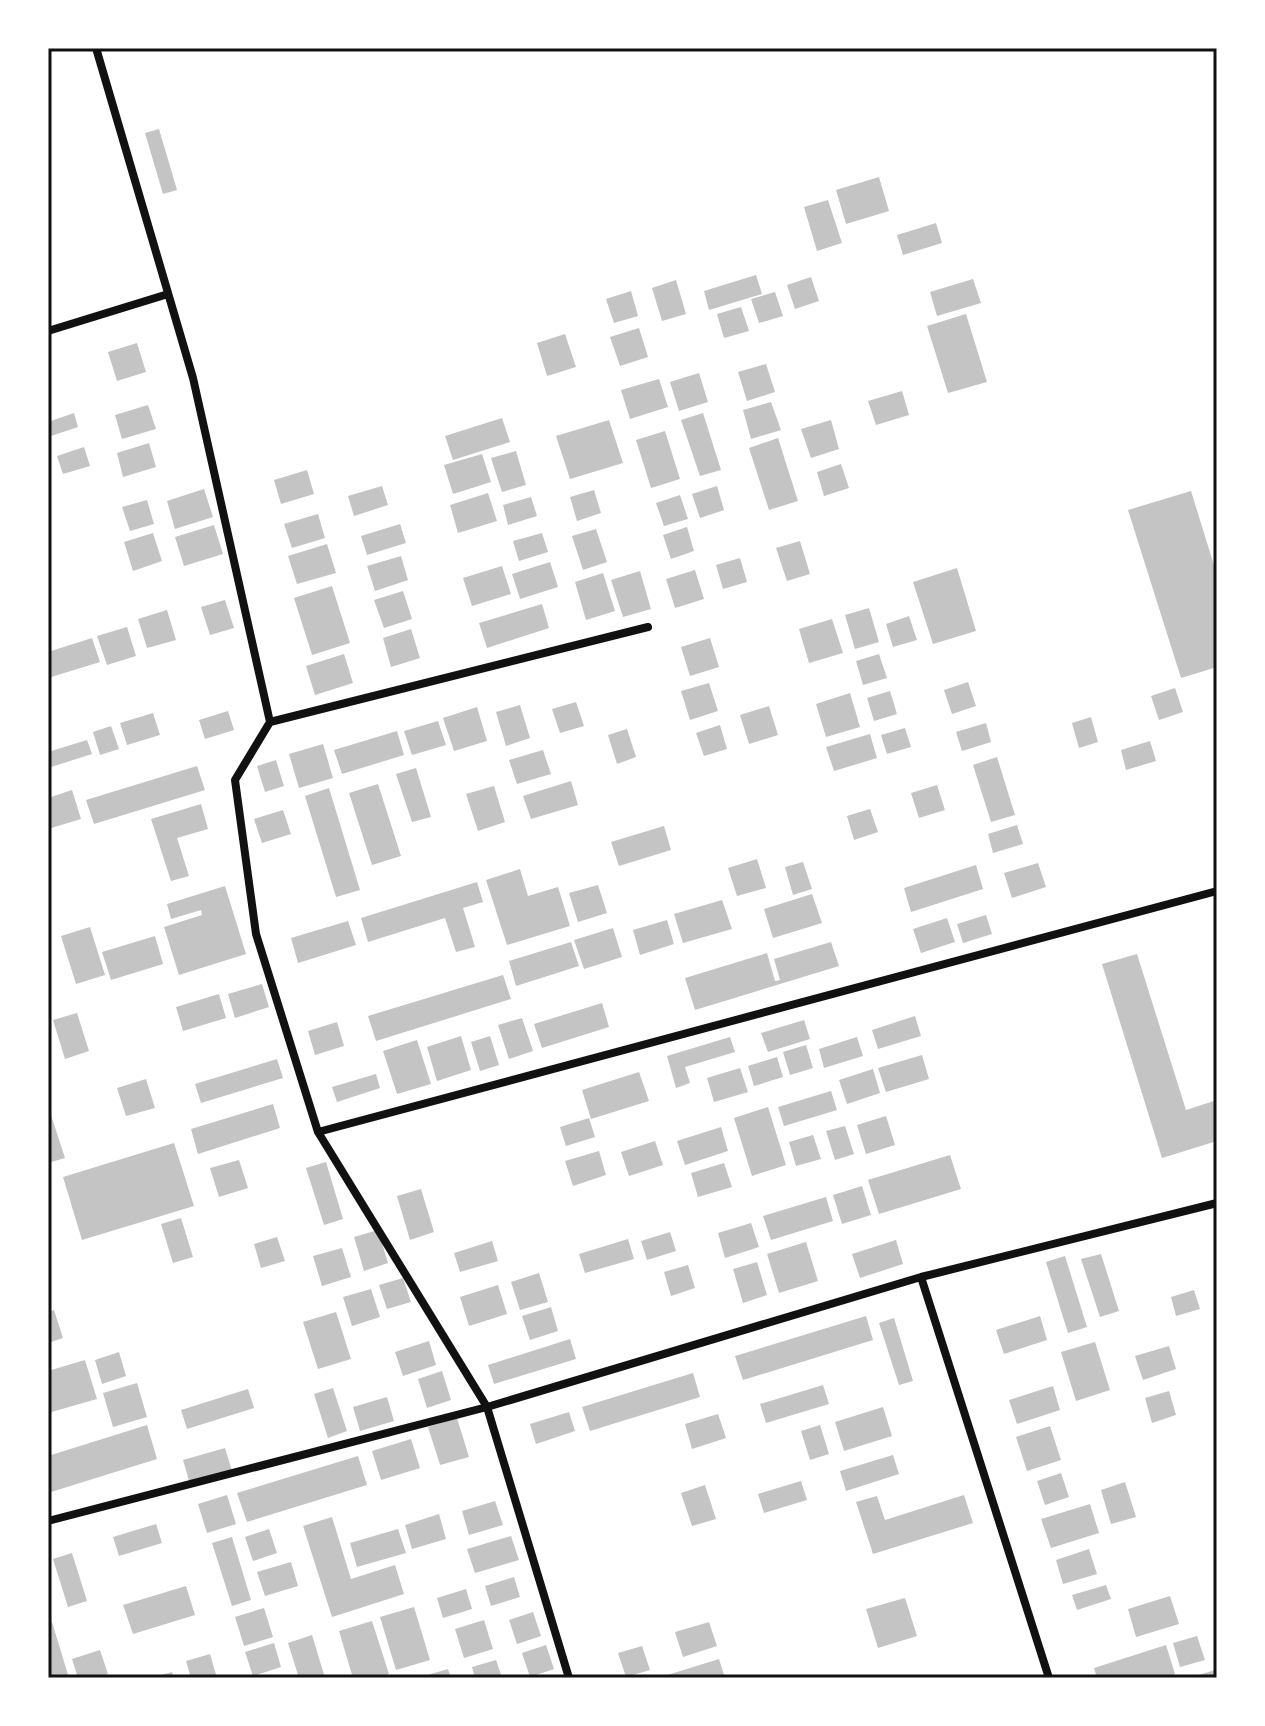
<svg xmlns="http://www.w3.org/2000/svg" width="1265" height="1726" viewBox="0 0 1265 1726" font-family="'Crimson Pro',serif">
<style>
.building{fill:#c4c4c4}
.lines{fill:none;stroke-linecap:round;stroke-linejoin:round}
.minor{stroke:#111;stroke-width:8}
.neatline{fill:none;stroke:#111;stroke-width:3}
</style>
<rect width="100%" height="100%" fill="#fff"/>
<!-- building -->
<path class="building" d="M159 129 177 190 163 194 145 133Z
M879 177 889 211 846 224 836 190Z
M828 200 842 243 817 251 804 207Z
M936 223 942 243 903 255 897 235Z
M756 275 762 294 709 310 704 291Z
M811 277 819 301 795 309 787 285Z
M973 279 981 303 937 316 930 292Z
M676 280 686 314 662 321 652 288Z
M631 291 638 316 614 323 606 299Z
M775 292 783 316 759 323 751 299Z
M741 307 749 331 724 338 717 314Z
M966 314 987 382 948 393 927 326Z
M639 328 648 357 620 366 610 337Z
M565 334 576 367 547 376 537 343Z
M137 343 146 372 117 381 108 352Z
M766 364 775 392 747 401 738 372Z
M699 373 708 402 679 411 670 382Z
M659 379 668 407 630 419 621 390Z
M902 391 909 415 876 425 868 401Z
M771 402 781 430 751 439 743 410Z
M148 405 156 429 122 439 115 415Z
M74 413 78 427 48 437V422Z
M703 413 721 470 700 476 681 420Z
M502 418 510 442 453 460 445 436Z
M609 420 623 463 570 479 556 436Z
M831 420 839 449 811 458 801 429Z
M665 431 680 479 651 488 636 440Z
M778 438 798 501 769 510 749 448Z
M149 443 156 467 123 477 117 453Z
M84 447 90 466 63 474 57 456Z
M516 451 526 485 502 492 491 458Z
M482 454 491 482 453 494 444 465Z
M841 464 849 488 824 496 817 472Z
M307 470 314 494 281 504 274 480Z
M382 486 388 505 354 516 348 496Z
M717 486 724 510 700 518 692 494Z
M204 489 213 517 175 529 167 501Z
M594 490 601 513 577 521 570 497Z
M1191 491 1217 575V667L1181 678 1128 510Z
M488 493 497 521 458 533 450 505Z
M680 495 688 519 664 526 656 503Z
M531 497 537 516 508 525 503 505Z
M147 500 154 524 130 531 122 507Z
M318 514 325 538 292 548 284 524Z
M400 524 406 543 367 555 361 536Z
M214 525 223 554 184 566 175 537Z
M687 527 694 551 671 559 663 535Z
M596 529 607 562 583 570 572 536Z
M153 533 162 561 133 571 124 542Z
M542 533 548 552 519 561 513 541Z
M800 541 810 574 787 581 776 548Z
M327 544 336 573 297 584 288 556Z
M401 556 408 580 375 591 367 566Z
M740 558 747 582 723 589 716 565Z
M550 562 558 587 520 599 512 574Z
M502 566 511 594 472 606 463 578Z
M957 568 976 631 933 644 913 582Z
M695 570 704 599 675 608 666 579Z
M640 571 651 609 623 617 611 580Z
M603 573 615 611 586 620 575 582Z
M332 586 350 643 312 655 294 598Z
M403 591 412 619 384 628 374 600Z
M225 600 234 628 210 635 201 607Z
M542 604 549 628 487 648 479 623Z
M869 608 879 642 855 649 845 615Z
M167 610 176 640 147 648 138 619Z
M909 616 917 640 893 647 886 624Z
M832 619 843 653 809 663 799 629Z
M127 627 136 656 107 665 97 636Z
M411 629 420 658 391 667 383 638Z
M92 638 100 662 48 678V652Z
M710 638 719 667 690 676 681 647Z
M344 654 353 683 315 695 306 666Z
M879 654 887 678 863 685 856 661Z
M968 682 976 706 952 714 944 690Z
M709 683 718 711 690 720 681 691Z
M1175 688 1183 712 1159 720 1151 696Z
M890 691 897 714 874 721 867 698Z
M850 693 860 727 826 737 816 704Z
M576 702 584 726 560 733 552 709Z
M520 705 530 738 506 746 496 712Z
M769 706 778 735 749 744 740 715Z
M477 707 487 741 454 751 443 718Z
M228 711 234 730 205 739 199 720Z
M153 713 160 735 127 745 120 723Z
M1091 717 1098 742 1079 748 1072 723Z
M438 721 446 745 412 755 404 731Z
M986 723 991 742 962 751 956 732Z
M720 725 727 749 704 756 696 733Z
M111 726 119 749 100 755 93 732Z
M905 728 911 747 887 754 881 735Z
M627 729 636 757 617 764 608 735Z
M397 731 404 755 342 774 334 750Z
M870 734 877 758 834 771 826 747Z
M87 740 92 754 48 768V752Z
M1150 741 1156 761 1126 770 1121 750Z
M323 744 333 778 299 788 289 754Z
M543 750 551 774 517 784 509 760Z
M997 757 1015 815 991 822 973 765Z
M276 760 284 786 265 792 257 766Z
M197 766 205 790 94 824 86 800Z
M416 768 431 817 412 822 396 774Z
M571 781 578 805 531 819 523 796Z
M378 784 401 856 372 865 349 793Z
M937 785 945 810 919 818 911 793Z
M494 786 505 822 478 831 466 794Z
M329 788 360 890 336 897 305 796Z
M72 790 81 819 48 829V798Z
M201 804 208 829 177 838 189 876 171 881 151 819Z
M870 809 878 832 854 840 847 816Z
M283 810 291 834 262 843 254 819Z
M1017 825 1023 844 993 853 988 834Z
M664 826 671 850 619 866 611 842Z
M757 859 766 888 737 896 728 868Z
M803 862 812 889 793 895 785 867Z
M1038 863 1046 887 1012 898 1004 873Z
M976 865 983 889 911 912 904 888Z
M520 869 528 896 558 887 570 926 507 945 486 880Z
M477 882 483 902 463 908 475 947 456 952 445 918 368 942 361 918Z
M598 885 607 913 578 922 569 893Z
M225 886 246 954 179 975 164 927 202 915 201 910 171 919 167 904Z
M812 894 822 923 773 938 764 909Z
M722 900 732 929 683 943 674 914Z
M986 915 992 934 963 943 957 924Z
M947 918 955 942 921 953 913 929Z
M667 920 674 944 640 955 633 930Z
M348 921 356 945 298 963 291 938Z
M90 927 105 975 76 984 61 936Z
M613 928 622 957 584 969 574 940Z
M155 936 163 964 111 980 102 952Z
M571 942 579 966 516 986 509 961Z
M831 942 839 966 695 1010 685 978 767 953 775 981 780 980 774 959Z
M1137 954 1186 1110 1217 1100V1141L1162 1158 1102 964Z
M503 975 511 999 376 1041 368 1016Z
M262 984 269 1007 235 1018 228 994Z
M219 994 226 1018 183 1031 176 1007Z
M602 1003 609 1027 542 1048 534 1024Z
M77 1013 89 1051 65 1059 53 1020Z
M915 1016 921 1036 878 1049 872 1030Z
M522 1018 533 1051 509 1059 498 1025Z
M804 1020 810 1039 768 1052 761 1033Z
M337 1022 344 1046 315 1055 308 1031Z
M461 1036 471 1070 437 1081 427 1047Z
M490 1036 499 1065 480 1071 471 1042Z
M730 1037 735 1052 685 1067 690 1083 676 1088 667 1056Z
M857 1037 863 1056 824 1068 819 1049Z
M417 1040 431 1084 397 1094 383 1051Z
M806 1045 813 1068 790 1075 783 1052Z
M922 1055 929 1079 886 1092 878 1068Z
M777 1057 783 1077 754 1086 748 1066Z
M277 1059 283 1078 201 1103 195 1084Z
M740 1068 748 1092 714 1102 707 1078Z
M873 1069 880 1093 847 1104 839 1080Z
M639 1072 649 1101 591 1119 582 1090Z
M376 1074 380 1088 337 1102 332 1087Z
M146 1079 155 1108 126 1116 117 1088Z
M831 1091 837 1110 784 1126 778 1107Z
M273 1104 280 1128 198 1154 191 1129Z
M48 1106 65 1158 48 1163Z
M768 1107 786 1165 752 1176 734 1118Z
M886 1116 895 1145 866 1154 857 1125Z
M589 1118 595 1137 566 1146 560 1127Z
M845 1126 854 1154 835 1160 826 1131Z
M721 1127 728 1151 685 1165 677 1141Z
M813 1135 821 1159 796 1166 789 1142Z
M655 1141 663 1165 629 1176 621 1152Z
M174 1143 194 1206 82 1240 63 1177Z
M599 1151 606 1175 573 1186 565 1161Z
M950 1155 961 1189 879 1214 868 1180Z
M239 1160 248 1188 219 1197 210 1168Z
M326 1162 343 1219 324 1225 306 1168Z
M724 1163 732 1187 698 1197 691 1173Z
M862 1186 871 1215 842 1224 833 1195Z
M421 1189 434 1232 410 1240 397 1196Z
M826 1197 833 1221 771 1240 763 1216Z
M181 1218 193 1257 173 1263 161 1224Z
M751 1223 759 1247 725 1258 718 1233Z
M378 1230 388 1263 364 1271 354 1237Z
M670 1232 676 1251 647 1260 641 1241Z
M277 1237 285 1261 261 1268 254 1244Z
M628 1239 634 1259 585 1273 579 1254Z
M896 1240 903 1264 860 1278 852 1254Z
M492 1241 498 1261 460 1272 454 1253Z
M806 1242 818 1281 779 1293 767 1254Z
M342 1248 351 1277 322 1286 313 1256Z
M1101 1254 1119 1311 1100 1317 1081 1259Z
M1065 1256 1087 1327 1068 1333 1046 1262Z
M757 1262 767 1295 743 1303 733 1269Z
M688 1265 695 1288 671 1296 664 1272Z
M539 1273 548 1302 520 1310 511 1282Z
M403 1278 411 1302 387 1309 379 1285Z
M498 1285 507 1314 469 1326 460 1297Z
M371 1289 380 1317 352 1326 343 1297Z
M1194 1290 1200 1309 1176 1316 1171 1297Z
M551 1307 558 1331 530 1340 522 1316Z
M54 1310 63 1338 48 1343V1312Z
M336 1312 351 1359 318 1369 303 1322Z
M866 1316 873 1340 743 1380 735 1356Z
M1040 1316 1047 1340 1004 1354 996 1330Z
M894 1318 913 1381 899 1385 879 1323Z
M570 1339 576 1359 494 1384 488 1365Z
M429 1341 436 1365 403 1376 395 1352Z
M1095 1342 1110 1390 1076 1401 1061 1352Z
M1169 1346 1176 1369 1143 1380 1135 1356Z
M119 1352 126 1376 102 1384 95 1360Z
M85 1360 97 1399 48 1413V1371Z
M442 1371 451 1400 427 1408 418 1379Z
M693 1373 700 1397 590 1431 582 1407Z
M137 1383 147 1417 113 1427 103 1393Z
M823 1385 829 1404 766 1423 760 1404Z
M1053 1386 1060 1410 1017 1424 1009 1400Z
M333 1388 347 1431 328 1438 314 1394Z
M248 1389 254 1408 187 1429 181 1410Z
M1169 1391 1176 1415 1152 1423 1145 1398Z
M387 1397 394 1421 360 1431 353 1407Z
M883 1407 892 1436 844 1451 835 1422Z
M569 1412 575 1431 536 1444 530 1424Z
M718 1414 726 1438 692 1449 685 1424Z
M457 1418 469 1457 440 1465 428 1427Z
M147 1425 157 1459 51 1492 48 1482V1456Z
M820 1425 829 1454 810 1460 801 1431Z
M1050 1426 1061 1460 1027 1471 1016 1437Z
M411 1439 420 1468 381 1480 372 1451Z
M225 1448 232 1471 190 1484 183 1460Z
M893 1455 899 1474 846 1491 840 1471Z
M358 1456 367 1485 247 1522 237 1493Z
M1061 1473 1069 1497 1045 1505 1037 1481Z
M801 1481 807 1500 764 1513 758 1494Z
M1125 1482 1136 1517 1111 1524 1101 1490Z
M705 1485 716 1519 692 1526 681 1493Z
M227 1495 236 1524 207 1533 198 1504Z
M964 1495 973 1523 873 1554 856 1502 877 1496 885 1520Z
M495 1501 503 1525 469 1535 462 1511Z
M1090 1504 1099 1533 1051 1548 1041 1519Z
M439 1514 446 1539 412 1549 405 1525Z
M332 1517 351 1579 395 1565 404 1594 332 1617 303 1526Z
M156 1524 162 1543 119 1556 113 1537Z
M269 1529 277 1553 253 1561 245 1537Z
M398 1529 406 1553 357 1567 350 1543Z
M511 1536 519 1560 475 1573 467 1549Z
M232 1537 251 1600 232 1606 212 1543Z
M1089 1549 1097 1574 1063 1584 1056 1560Z
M72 1553 87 1601 68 1607 53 1559Z
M291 1562 298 1586 265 1596 257 1572Z
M514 1577 520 1597 491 1606 485 1586Z
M1106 1585 1111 1599 1077 1610 1072 1595Z
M186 1586 195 1615 133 1634 123 1605Z
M466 1589 472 1609 443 1618 437 1598Z
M1170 1596 1179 1624 1136 1637 1128 1609Z
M905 1598 917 1636 878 1648 866 1609Z
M414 1607 430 1660 396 1670 380 1617Z
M264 1608 273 1637 244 1646 235 1617Z
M533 1612 541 1636 517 1644 509 1620Z
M484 1620 493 1649 464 1658 455 1629Z
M372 1621 389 1674 375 1678H353L339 1631Z
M52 1622 69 1678H48V1624Z
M709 1622 717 1646 683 1657 675 1632Z
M312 1635 325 1678H299L288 1643Z
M1197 1636 1205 1660 1180 1667 1173 1643Z
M274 1643 281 1667 253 1676 245 1652Z
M546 1645 554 1669 530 1677 522 1653Z
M1166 1645 1175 1674 1163 1678H1097L1094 1668Z
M642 1646 650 1670 626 1677 618 1653Z
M100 1650 108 1674 94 1678H78L72 1659Z
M210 1654 217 1678H191L186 1661Z
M719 1659 725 1678H661V1677Z
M496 1660 502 1678H475L472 1667Z
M448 1669 451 1678H421V1677Z
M1215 1670 1217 1678H1192V1677Z
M172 1672 174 1678H154L153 1677Z"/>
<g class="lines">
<!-- minor -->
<path class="minor" d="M96 48 193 378 270 722 235 780 256 934 318 1132 487 1407 569 1678
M48 331 168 294
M270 722 648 627
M318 1132 1217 891
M921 1277 1049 1678
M48 1521 487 1407 921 1277 1217 1203"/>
</g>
<!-- border -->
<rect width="1265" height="1726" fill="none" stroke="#ffffff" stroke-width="100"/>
<rect x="50" y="50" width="1165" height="1626" class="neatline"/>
</svg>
